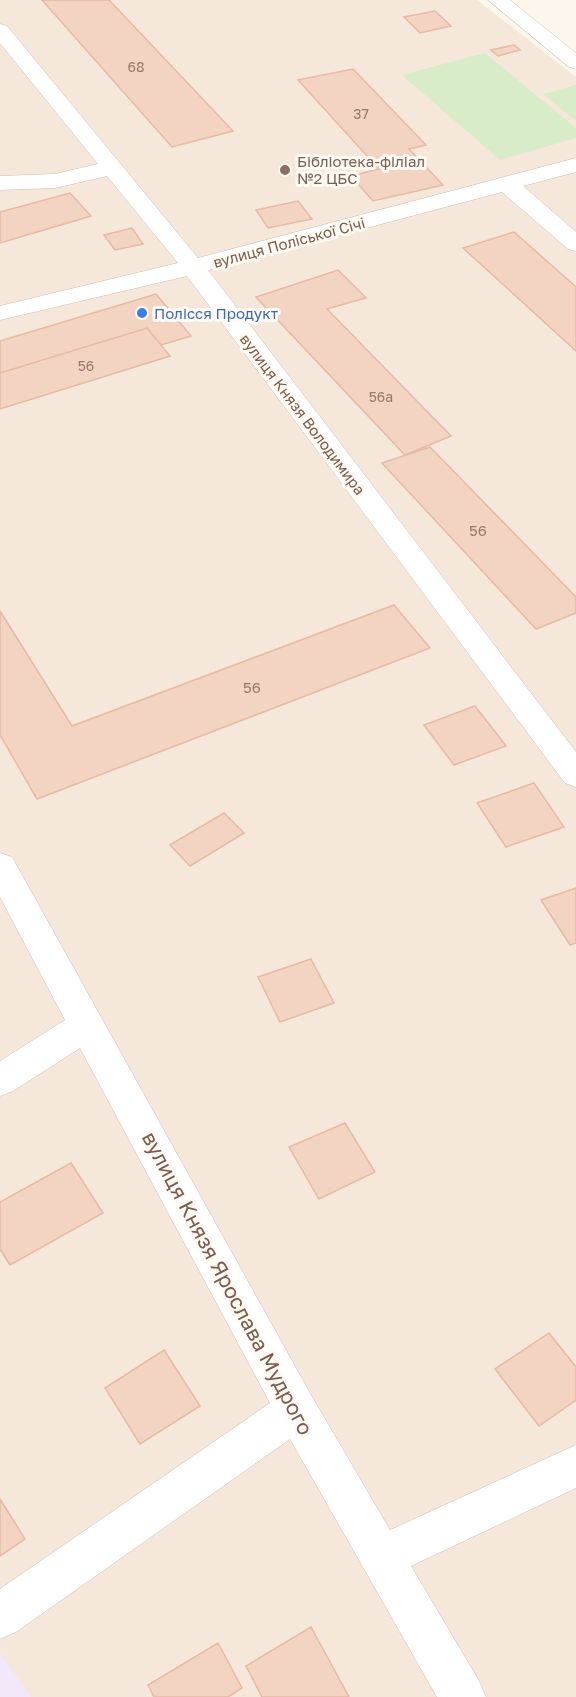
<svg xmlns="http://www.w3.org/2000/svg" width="576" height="1697" viewBox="0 0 576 1697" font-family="'Golos Text',sans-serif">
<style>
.residential{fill:#f5e7da}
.education{fill:#f3e8fa}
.green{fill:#d8ecc9}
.building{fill:#f3d4c3;stroke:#e6baa3;stroke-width:1.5}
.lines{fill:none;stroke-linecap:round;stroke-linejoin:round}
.minor-casing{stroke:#d1bdb0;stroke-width:1}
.minor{fill:#fff;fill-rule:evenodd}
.education-dot{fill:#8d6e63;stroke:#fffaf3;stroke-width:2}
.shop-dot{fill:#3f7fe0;stroke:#fffaf3;stroke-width:2}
.labels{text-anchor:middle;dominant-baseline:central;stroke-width:6;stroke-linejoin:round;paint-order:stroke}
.far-number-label{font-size:14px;fill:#98796a}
.far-education-label{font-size:15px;fill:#785e54;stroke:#fffaf3;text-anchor:start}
.far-street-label{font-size:15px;fill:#7a5b4d;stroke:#fffaf3}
.far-shop-label{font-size:15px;fill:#366cbe;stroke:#fffaf3;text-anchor:start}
.number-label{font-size:15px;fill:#98796a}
.near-street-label{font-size:21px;fill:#7a5b4d;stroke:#fffaf3}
</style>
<rect width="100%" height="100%" fill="#fdf6ec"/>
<!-- residential -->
<path class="residential" d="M0 0H477L576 77V1697H0Z"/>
<!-- education -->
<path class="education" d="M0 1653 31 1697H0Z"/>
<!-- green -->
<path class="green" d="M485 53 576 128V138L500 160 402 75Z
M576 85V121L543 94Z"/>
<!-- building -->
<path class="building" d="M42 0H109L233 131 172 147Z
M435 11 451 26 420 33 404 17Z
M514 45 520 50 498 56 491 50Z
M353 69 426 145 409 149 443 185 373 201 351 176 379 169 298 80Z
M70 193 91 216 0 243V212Z
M298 201 312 219 268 228 256 210Z
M132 228 143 244 115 250 104 235Z
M514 232 576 287V351L463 248Z
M338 270 366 298 327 309 451 436 405 455 256 297Z
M156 294 191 336 161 345 147 328 0 373V341Z
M147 328 170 356 0 409V373Z
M430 447 576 597V613L536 629 382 463Z
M394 605 430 648 37 799 0 735V611L72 726Z
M475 706 506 746 454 765 424 725Z
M534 783 564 827 506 847 477 803Z
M224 813 244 833 190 866 170 845Z
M576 888V943L570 945 541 900Z
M311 959 334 1003 280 1022 258 977Z
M345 1123 375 1172 319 1199 289 1147Z
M71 1163 103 1213 10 1265 0 1249V1202Z
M549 1333 576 1367V1400L539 1426 495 1369Z
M164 1350 200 1406 140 1444 105 1388Z
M0 1499 25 1539 0 1556Z
M311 1627 349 1697H262L246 1666Z
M218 1643 242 1688 228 1697H154L148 1685Z"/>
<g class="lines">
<!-- minor casing -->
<g class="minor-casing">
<path id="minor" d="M488 0H510L576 53V69L569 67Z
M0 24 7 26 198 258 576 158V172L523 186 576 232V251L568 249 502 192 208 270 576 752V787L565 783 187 276 0 320V306L178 263 107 176 55 188 0 190V176L55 174 98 164 0 43Z
M0 853 12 857 311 1395 390 1530 576 1445V1488L411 1566 479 1681 486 1697H437L290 1439 16 1632 0 1639V1589L270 1403 80 1048 13 1091 0 1096V1061L65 1020 0 897Z"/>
</g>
<!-- minor -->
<use href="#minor" class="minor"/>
</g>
<!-- markers -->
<circle class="education-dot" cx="285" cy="170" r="6"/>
<circle class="shop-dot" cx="142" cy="313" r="6"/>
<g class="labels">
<!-- far-number labels -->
<g class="far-number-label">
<text x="136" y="66">68</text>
<text x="361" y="113">37</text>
<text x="86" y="365">56</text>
<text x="381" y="396">56а</text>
</g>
<!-- far-education labels -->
<g class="far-education-label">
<text x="297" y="161">Бібліотека-філіал<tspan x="297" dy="17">№2 ЦБС</tspan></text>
</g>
<!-- far-street labels -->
<g class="far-street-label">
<text transform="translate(289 242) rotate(-15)">вулиця Поліської Січі</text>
<text transform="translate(303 414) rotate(53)">вулиця Князя Володимира</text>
</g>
<!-- far-shop labels -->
<g class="far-shop-label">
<text x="154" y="313">Полісся Продукт</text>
</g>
<!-- number labels -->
<g class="number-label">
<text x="478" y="530">56</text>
<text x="252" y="687">56</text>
</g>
<!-- near-street labels -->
<g class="near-street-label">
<text transform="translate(228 1283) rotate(62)">вулиця Князя Ярослава Мудрого</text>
</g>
</g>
</svg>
